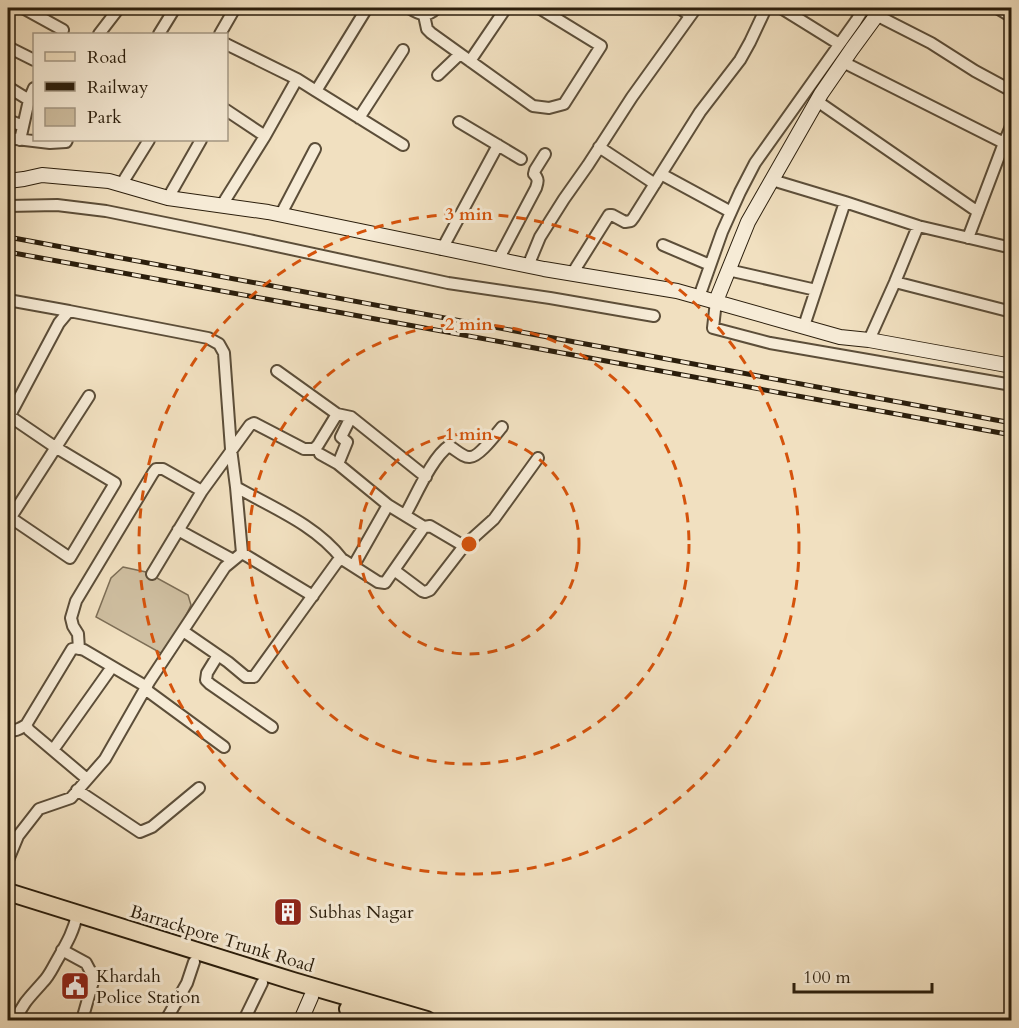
<svg xmlns="http://www.w3.org/2000/svg" width="1019" height="1028" viewBox="0 0 1019 1028" font-family="Cardo,serif">
<style>
.green{fill:#cfbfa1;stroke:#7d6e56;stroke-width:1.5}
.lines{fill:none;stroke-linecap:round;stroke-linejoin:round}
.street-casing{stroke:#5c4e39;stroke-width:14}
.secondary-casing{stroke:#2b1e0c;stroke-width:16}
.primary-casing{stroke:#2b1e0c;stroke-width:20}
.street{stroke:#f6ebd6;stroke-width:10}
.secondary{stroke:#f6ebd6;stroke-width:14}
.primary{stroke:#f1e0c0;stroke-width:16}
.rail-casing{stroke:#2b1e0c;stroke-width:5}
.rail{stroke:#f6ebd6;stroke-width:3;stroke-dasharray:9;stroke-linecap:butt}
.ring{fill:none;stroke:#d5530c;stroke-width:3;stroke-dasharray:10 8}
.labels{text-anchor:middle;dominant-baseline:central;stroke-width:6;stroke-linejoin:round;paint-order:stroke}
.poi-label{font-size:18px;fill:#2b1e0c;stroke:#f6ebd6;text-anchor:start}
.street-label{font-size:18px;fill:#2b1e0c;stroke:#f6ebd6}
.centre{fill:#d5530c;stroke:#f6ebd6;stroke-width:3}
.ring-label{font-size:18px;text-anchor:middle;font-weight:bold;fill:#d5530c;stroke:#f6ebd6;stroke-width:6;stroke-linejoin:round;paint-order:stroke}
</style>
<rect width="100%" height="100%" fill="#f1e0c0"/>
<filter id="stains"><feTurbulence type="fractalNoise" baseFrequency=".00333" numOctaves="4"/><feColorMatrix values="0 0 0 0 .2 0 0 0 0 .09 0 0 0 0 .02 0 0 0 .5 -.17"/></filter>
<radialGradient id="worn" r=".72"><stop offset=".6" stop-color="#630" stop-opacity="0"/><stop offset="1" stop-color="#630" stop-opacity=".3"/></radialGradient>
<!-- green -->
<path class="green" d="M123 567 146 572 188 595 191 605 166 656 96 617 111 578Z"/>
<g class="lines">
<!-- street casing -->
<g class="street-casing">
<path id="street" d="M23 8 63 30
M409 8C421 15 426 18 437 8
M679 8 690 15
M781 8 839 44
M997 8 1012 17
M424 15 427 29 431 33 533 106 549 108 564 104 601 46 539 8
M876 15 931 43 975 71 1012 91
M99 34 119 8
M159 34 175 8
M220 34 235 8
M226 44 297 79 316 91 367 8
M8 47 34 60
M470 61 506 8
M843 62 1004 143 1012 124
M438 75 460 54
M8 87 29 100 34 88
M316 91 403 145
M817 101 978 212
M226 110 265 136
M359 118 403 50
M8 120 23 126
M459 122 521 159
M8 138 50 143 66 142 67 140
M20 140 29 100
M599 147 655 184
M661 174 731 212
M772 180 845 202 918 226 1012 248
M121 185 149 140
M168 198 201 140
M222 205 265 136 297 79
M8 206 57 205 106 211 249 240 448 283 550 298 654 316
M281 214 315 149
M968 238 1004 143
M663 245 710 265
M442 249 498 145
M498 260 536 188C538 182 539 179 534 174L535 170 545 154
M528 266 540 237 564 199 588 165 632 97 696 8
M728 270 816 290
M572 274 609 215H612L625 222 631 221 634 217 700 112 740 60 750 42 766 8
M895 282 1012 312
M699 297 722 232 740 192 755 163 856 21 864 8
M8 300 69 311
M716 301 713 328 770 343 1012 385
M804 326 845 202
M869 340 895 282 918 226
M277 371 337 414 351 417 426 477
M8 415 55 447 115 483 70 558 8 516
M8 419 59 323 69 311 208 338 219 344 224 353 231 449 236 487 242 553
M320 454 338 464 347 442 341 437 351 417
M338 464 388 505 424 527
M236 487C273 508 316 525 342 559
M405 515C415 498 432 457 449 446 455 449 464 458 470 457 479 457 496 434 502 427
M11 517 89 396
M178 530 233 560
M354 565 388 505
M394 570 422 591 425 592 430 590 464 546 494 519 538 458
M152 574 202 491 250 425 254 423 304 449H314L318 445 337 414
M183 631 228 662 246 677H254L337 562 342 559 378 582 385 583 424 527 430 526 464 546
M79 649 78 634 73 626 71 618 76 601 153 473 156 469H163L202 491
M218 655 207 673 206 680 210 684 272 727
M145 689 224 747
M8 729C14 733 21 728 26 725
M53 750 112 667
M87 779 29 730 26 725 72 649 77 648 84 650 147 687
M77 790 140 832 152 827 199 788
M8 860 18 836 39 809 71 798 105 759 149 682 225 567 242 553 313 596
M62 950 86 963 94 978 82 1020
M8 954V955
M16 1020C23 1002 31 996 43 982 49 976 52 969 56 962 65 946 74 932 77 914
M166 1020 187 983 194 962
M244 1020 262 983"/>
</g>
<!-- secondary casing -->
<g class="secondary-casing">
<path id="secondary" d="M8 181 24 179 42 175 109 181 168 198 268 212 544 269 677 291 840 337 869 340 1012 366
M716 301 748 222 821 94 852 49 882 8
M301 1020 311 997"/>
</g>
<!-- primary casing -->
<g class="primary-casing">
<path id="primary" d="M8 892 293 981 427 1020
M348 1009 384 1020"/>
</g>
<!-- street -->
<use href="#street" class="street"/>
<!-- secondary -->
<use href="#secondary" class="secondary"/>
<!-- primary -->
<use href="#primary" class="primary"/>
<!-- rail casing -->
<g class="rail-casing">
<path id="rail" d="M8 237 1012 423
M8 252 1012 435"/>
</g>
<!-- rail -->
<use href="#rail" class="rail"/>
</g>
<!-- distance rings -->
<g class="ring">
<circle cx="469" cy="544" r="110"/>
<circle cx="469" cy="544" r="220"/>
<circle cx="469" cy="544" r="330"/>
</g>
<!-- icons -->
<defs>
<g id="building-square" transform="scale(1.5)"><rect x="-9" y="-9" width="18" height="18" rx="4" fill="#8f2418" stroke="#f6ebd6"/><path d="M-4-6H4V6H1V3H-1V6H-4ZM-2.5-4.3h1.7v1.8h-1.7ZM.8-4.3h1.7v1.8H.8ZM-2.5-1h1.7V.8h-1.7ZM.8-1h1.7V.8H.8Z" fill="#fff"/></g>
<g id="civic-square" transform="scale(1.5)"><rect x="-9" y="-9" width="18" height="18" rx="4" fill="#8f2418" stroke="#f6ebd6"/><path d="M-.6-6.5H3V-4.5H.6V-3L4-1V1h2V6H-6V1h2V-1L-.6-3ZM-1.2 2.5V6h2.4V2.5Z" fill="#fff"/></g>
</defs>
<g fill-rule="evenodd">
<use href="#building-square" x="288" y="912"/>
<use href="#civic-square" x="75" y="986"/>
</g>
<g class="labels">
<!-- poi labels -->
<g class="poi-label">
<text x="309" y="912">Subhas Nagar</text>
<text x="96" y="976">Khardah<tspan x="96" dy="21">Police Station</tspan></text>
</g>
<!-- street labels -->
<g class="street-label">
<text transform="translate(222 939) rotate(17)">Barrackpore Trunk Road</text>
</g>
</g>
<circle cx="469" cy="544" r="9" class="centre"/>
<g class="ring-label">
<text x="469" y="220">3 min</text>
<text x="469" y="330">2 min</text>
<text x="469" y="440">1 min</text>
</g>
<!-- margin -->
<rect width="1019" height="1028" fill="none" stroke="#f1e0c0" stroke-width="30"/>
<rect x="9" y="9" width="1001" height="1010" fill="none" stroke="#2b1e0c" stroke-width="3"/>
<rect x="15" y="15" width="989" height="998" fill="none" stroke="#2b1e0c" stroke-width="1.5"/>
<!-- legend -->
<rect x="33" y="33" width="195" height="108" fill="#f6ebd6" stroke="#a59985" stroke-width="1.5"/>
<rect x="45" y="52" width="30" height="9" fill="#f1e0c0" stroke="#a59985" stroke-width="1.5"/>
<text x="87" y="63" font-size="18" fill="#2b1e0c">Road</text>
<rect x="45" y="82" width="30" height="9" fill="#2b1e0c" stroke="#a59985" stroke-width="1.5"/>
<text x="87" y="93" font-size="18" fill="#2b1e0c">Railway</text>
<rect x="45" y="108" width="30" height="18" fill="#cfbfa1" stroke="#a59985" stroke-width="1.5"/>
<text x="87" y="123" font-size="18" fill="#2b1e0c">Park</text>
<!-- scale -->
<path d="M794 983v9h138v-9" fill="none" stroke="#2b1e0c" stroke-width="3"/>
<text x="803" y="983" font-size="18" fill="#2b1e0c" stroke="#f6ebd6" stroke-width="4.5" paint-order="stroke">100 m</text>
<rect width="100%" height="100%" filter="url(#stains)"/>
<rect width="100%" height="100%" fill="url(#worn)"/>
</svg>
